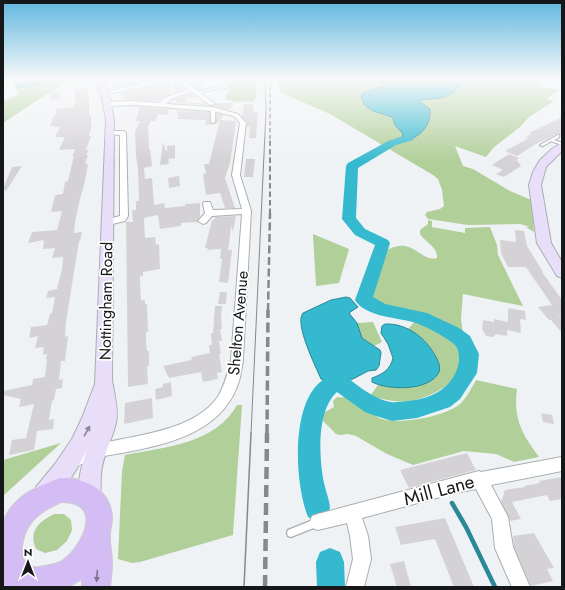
<svg xmlns="http://www.w3.org/2000/svg" width="565" height="590" viewBox="0 0 565 590" font-family="Jost,sans-serif">
<style>
.green{fill:#b0cf99}
.water{fill:#34b9ce;stroke:#2b8897}
.lines{fill:none;stroke-linecap:round;stroke-linejoin:round}
.stream{stroke:#2b8897;stroke-width:4.5}
.river{fill:#34b9ce;fill-rule:evenodd}
.building{fill:#d5d2d5}
.lane-casing{stroke:#abaeb1;stroke-width:2.5}
.street-casing{stroke:#abaeb1;stroke-width:2}
.secondary-casing{stroke:#abaeb1;stroke-width:2}
.primary-casing{stroke:#ccc;stroke-width:2}
.lane{fill:#fff;fill-rule:evenodd}
.street{fill:#fff;fill-rule:evenodd}
.secondary{fill:#e9defa;fill-rule:evenodd}
.primary{fill:#d3bdf4;fill-rule:evenodd}
.tram-far1{stroke:#86888a;stroke-width:1}
.tram{stroke:#86888a;stroke-width:1.5}
.rail-far4{stroke:#86888a;stroke-width:1.5;stroke-dasharray:4.5 2.5;stroke-linecap:butt}
.rail-far3{stroke:#86888a;stroke-width:2;stroke-dasharray:5.5 3;stroke-linecap:butt}
.rail-far2{stroke:#86888a;stroke-width:2.5;stroke-dasharray:8 3.5;stroke-linecap:butt}
.rail-far1{stroke:#86888a;stroke-width:3.5;stroke-dasharray:10 4.5;stroke-linecap:butt}
.rail{stroke:#86888a;stroke-width:4.5;stroke-dasharray:12 6;stroke-linecap:butt}
.oneway{fill:#8a8494}
.oneway2{fill:#7e7291}
.labels{text-anchor:middle;dominant-baseline:central;stroke-width:3.5;stroke-linejoin:round;paint-order:stroke}
.street-label{font-size:16px;fill:#161718;stroke:#fff}
.near-street-label{font-size:19px;fill:#161718;stroke:#fff}
</style>
<rect width="100%" height="100%" fill="#eff2f5"/>
<!-- green -->
<path class="green" d="M7 79H60L71 81 53 90 3 123V102L19 94 14 86 15 80 3 82Z
M228 79H257L256 98 253 101 236 102 225 99 231 88 228 86 229 84 233 83Z
M277 79H541L540 86 559 90 546 99 554 101 529 117 520 127 493 148 486 157 455 146 463 166 473 169 510 191 536 202 533 222 534 232 526 227H530L520 224 468 225 428 219 425 215 427 212 440 209 444 206 442 190 438 179 433 175 330 114 280 92Z
M428 220 432 221V227L465 233V228L490 227 497 245 498 255 523 306 463 294 461 318 463 334C455 330 445 330 436 327 427 323 418 317 408 314 398 312 373 312 369 300 366 292 382 259 385 251 391 248 398 245 404 246 417 247 425 262 437 258 438 247 425 242 420 234V230L428 224Z
M313 234 349 249 339 283 316 286Z
M415 321C421 324 426 327 432 329 440 332 448 332 455 338 461 344 464 351 463 360 460 383 430 398 410 401 397 403 383 399 370 396L378 385 427 382 435 377 439 371C435 347 427 343 408 329Z
M373 322 382 342 374 346 362 338 357 323Z
M476 380 517 389C513 419 522 434 539 457L514 462 496 454 464 451 413 465 387 454 356 436 348 434 340 435 336 434 318 416 334 407 333 401 337 397C341 398 345 397 349 397 359 399 372 416 382 419 400 425 448 416 461 403 467 397 472 387 476 380Z
M237 405H242L233 535 140 562 132 563 118 559 122 471 125 455C165 447 215 444 237 405Z
M61 443 3 496V460Z
M54 514H64L71 520 72 530 67 541 57 550 45 553 36 549C28 531 39 522 54 514Z"/>
<!-- water -->
<path class="water" d="M14 79H47C37 85 28 89 17 87Z
M380 79H464C452 101 439 98 418 100L430 109C431 128 419 137 403 142L396 139 402 137 403 134 395 125 393 118C383 112 365 114 361 96L363 93 383 86Z
M346 297 350 298 358 307 349 313 357 323 362 338 380 350 381 353 379 366 376 370 368 371 353 379 333 381 321 379C316 367 294 324 303 313L331 300Z
M385 324C407 323 426 338 436 357 438 361 441 367 439 372 429 392 387 390 372 382V378C383 374 390 370 393 358L388 344 381 333 382 326Z"/>
<g class="lines">
<!-- stream -->
<path class="stream" d="M452 503 466 527 495 587"/>
<!-- river -->
<path class="river" d="M409 123 414 126V138L413 140 396 145 358 168 356 218 365 229 388 240 390 243 373 297 385 304 427 313 459 328 470 336 479 354 477 373 460 399 450 407 417 418 392 421 373 415 365 412 337 392C317 410 319 454 323 478 324 486 330 501 330 508 329 511 327 515 326 517L317 521 308 517C295 485 291 410 318 384 324 378 331 374 339 372 346 374 348 377 353 382 363 390 378 400 391 402 396 403 403 401 409 401 433 398 455 387 459 361 459 355 459 348 454 344 444 336 429 328 416 323 399 317 366 318 355 300L375 245 355 235 342 219 346 166 348 163 388 141 404 136V126Z
M330 548 340 552 344 562 345 587H317L316 562 320 552Z"/>
</g>
<!-- building -->
<path class="building" d="M118 79H134L136 81 160 79 116 88 109 81Z
M184 79H203V89L198 90Z
M178 82 186 89 174 93 173 83Z
M171 83 170 94 159 101 126 100 120 93Z
M87 88 89 99V116L91 115V125H92L89 136H91L86 150H89L86 155H88L85 164H88L85 181 80 199 75 222 74 233 82 232 80 241H79L66 322 65 337 68 336 65 361H61L59 380 63 379 62 388 56 389 54 400 52 401 49 420 54 419 53 429 37 431 34 450 9 455 12 440 26 438 34 404 19 407 21 399 3 395V391L32 385 33 379 45 377 47 359H46L47 354 43 355 44 347 35 348 38 336 29 338 31 327 47 325 50 314 52 313 55 297 46 298 48 291 57 289 62 269 63 257 52 258 55 248 43 249 44 240 28 243 32 232 57 230 62 211 51 212 55 195 63 194 65 182 68 181 74 156H72L75 150 74 149 59 150 65 137H55L60 127 50 126 54 115H56V109L74 107V104L76 103 74 89Z
M59 91 60 99 51 100 50 92Z
M192 94 196 97 185 99 186 103H205L208 105 176 103 175 99Z
M216 103H234L229 110 214 106Z
M244 104H253V112H258L256 138H249L250 127H247V122L242 117Z
M140 107 169 109 168 115 158 114 155 121H150L149 125H148L149 150 150 149 152 166 144 168 145 179 152 178 154 205 164 203 165 208 185 206V204L200 203V216L197 222 181 223V226L160 229 158 215 144 218 145 238 155 237 156 245 159 244 160 269 143 272V276H140V281L141 300H145V304H147L148 332H146V341L147 351H149V366H147L148 384 128 387 126 222H133L132 210H136V201H139L138 168 136 156 135 132 140 121H136V119Z
M177 110 210 112V122L212 124 216 122V113L224 115 220 120 236 121 230 163 225 178 235 208H225L220 193 206 195 203 174 206 173 204 164H209L220 120 217 124 205 125 206 120 176 119 180 116H178Z
M562 117V137L560 134H557L534 145 517 156 505 151 529 138 526 137 532 133H529Z
M163 142 166 151H167V146L175 145V158L168 159 169 164 160 165Z
M509 154 519 158 513 162 517 160 521 166 504 177 496 174 503 170 492 165Z
M246 159H255L253 177H244Z
M22 166 6 191 3 189 12 167Z
M179 176 180 186 169 188 168 178Z
M236 216 233 232 231 225 230 236 228 250H232L228 283 219 282 222 259H220L221 249 207 250 208 248H205L212 220H214L215 217Z
M515 230 524 231 527 246 543 272H542L562 300V318L556 313 562 319V333L551 320H549L538 307 552 305 526 267H508L501 253 500 240 516 242Z
M220 292H227L226 304H218Z
M215 306H222L221 318 222 329H220L222 341H219L221 354H219L222 372 217 373 218 379 203 382 201 372 169 378 163 366 192 360 191 357 210 353 209 345H212L211 333H213Z
M508 308 525 311 526 320 520 319 521 333 507 330V336L496 334 493 337 486 336 482 329 483 320 494 322V319L508 322Z
M171 382 172 396 156 400 155 389 163 387V384Z
M152 398 153 418 124 424 125 403Z
M541 413 552 415 554 424 543 422Z
M467 453 476 470 409 488 400 470Z
M562 477V499L550 501 547 495 512 502 521 519 510 521 501 502 505 490 525 487 524 486 540 483 539 481Z
M445 518 474 587H454L435 539 401 545 395 527Z
M534 533 554 568 547 569 553 581 531 586 514 547 513 536Z
M404 561 411 587H397L390 564Z"/>
<g class="lines">
<!-- lane casing -->
<g class="lane-casing">
<path id="lane" d="M228 85 229 87 196 93 195 92Z
M213 108 215 109V122L213 123 211 122V109Z
M558 135H559V137L554 140 562 143V145L551 141 543 146 540 145Z
M318 518 321 519 322 522 321 525 291 537 288 536 287 533 288 530Z"/>
</g>
<!-- street casing -->
<g class="street-casing">
<path id="street" d="M168 79 183 80 215 104 210 105 192 92 171 99 166 104 213 107 238 114 246 123 240 175 251 211 243 360C242 367 241 374 239 381 225 428 175 443 132 451 119 454 105 455 92 459 85 461 80 466 73 468L68 466 65 461C78 433 187 446 219 395 225 384 228 372 231 360L242 214 212 216 206 223 203 224 198 221 205 213 203 204 204 202H210L213 210 242 209 232 175 240 123 234 116 213 111 135 105 107 106 104 104 107 102 135 101 159 103 167 97 189 89 179 82V80L112 93 109 91Z
M110 131H123L126 133 128 216 125 221 108 225 103 222 105 220 120 216V135L108 134 107 133Z
M562 457V471L491 485 508 517 513 547 530 587H512L495 548 492 519 476 489 455 493 362 518 368 536 371 559 364 587H346L353 559 350 536 347 523 318 530 312 528 310 522 312 516 318 514 479 471 481 472Z"/>
</g>
<!-- secondary casing -->
<g class="secondary-casing">
<path id="secondary" d="M95 79H103L110 98 114 120 112 380C114 393 119 410 116 423 112 440 102 457 101 474 100 485 102 494 98 505L90 508 82 505C75 487 81 467 87 450 78 467 61 499 44 506L36 503 33 495 36 487 55 464 72 439 82 418 95 384 106 120 102 98Z
M562 143V151L546 167 541 185 551 243 562 262V278L557 276 537 243 529 185 533 172 540 160 553 148Z"/>
</g>
<!-- primary casing -->
<g class="primary-casing">
<path id="primary" d="M60 478C85 477 112 490 112 519 112 524 110 529 110 534 109 543 112 553 112 562 112 570 111 579 110 587H82V579L68 587H3V522C14 495 35 488 60 478ZM61 502C104 501 84 546 62 561 57 564 50 565 44 566 15 575 19 538 31 523 38 513 50 507 61 502Z"/>
</g>
<!-- lane -->
<use href="#lane" class="lane"/>
<!-- street -->
<use href="#street" class="street"/>
<!-- secondary -->
<use href="#secondary" class="secondary"/>
<!-- primary -->
<use href="#primary" class="primary"/>
<!-- tram-far1 -->
<path class="tram-far1" d="M251 434 266 111 265 79"/>
<!-- tram -->
<path class="tram" d="M244 587 251 433"/>
<!-- rail-far4 -->
<path class="rail-far4" d="M270 79V139"/>
<!-- rail-far3 -->
<path class="rail-far3" d="M270 214V138"/>
<!-- rail-far2 -->
<path class="rail-far2" d="M268 311 270 213"/>
<!-- rail-far1 -->
<path class="rail-far1" d="M267 434 268 310"/>
<!-- rail -->
<path class="rail" d="M265 587 267 433"/>
</g>
<!-- one-way arrows -->
<defs><path id="oneway-solid" d="M-6-.8H1V-3.2L6.5 0L1 3.2V.8H-6Z"/></defs>
<use class="oneway" href="#oneway-solid" transform="translate(87 431) rotate(-61)"/>
<use class="oneway2" href="#oneway-solid" transform="translate(97 576) rotate(94)"/>
<!-- sky -->
<linearGradient id="sky" x2="0" y2="1"><stop stop-color="#60b6de"/><stop offset="0.49" stop-color="#f8f9fa"/><stop offset="1" stop-color="#f8f9fa" stop-opacity="0"/></linearGradient>
<rect width="565" height="162" fill="url(#sky)"/>
<g class="labels">
<!-- street labels -->
<g class="street-label">
<text transform="translate(106 301) rotate(-89)">Nottingham Road</text>
<text transform="translate(238 323) rotate(-85)">Shelton Avenue</text>
</g>
<!-- near-street labels -->
<g class="near-street-label">
<text transform="translate(439 490) rotate(-15)">Mill Lane</text>
</g>
</g>
<!-- border -->
<rect width="565" height="590" fill="none" stroke="#161718" stroke-width="8"/>
<!-- north arrow -->
<g transform="translate(28 562)" stroke="#ffffff" stroke-width="3" paint-order="stroke">
<path d="M0-3L7 15L0 10L-7 15Z" fill="#161718"/>
<text y="-6" font-size="11" font-weight="bold" text-anchor="middle" fill="#161718">N</text>
</g>
</svg>
